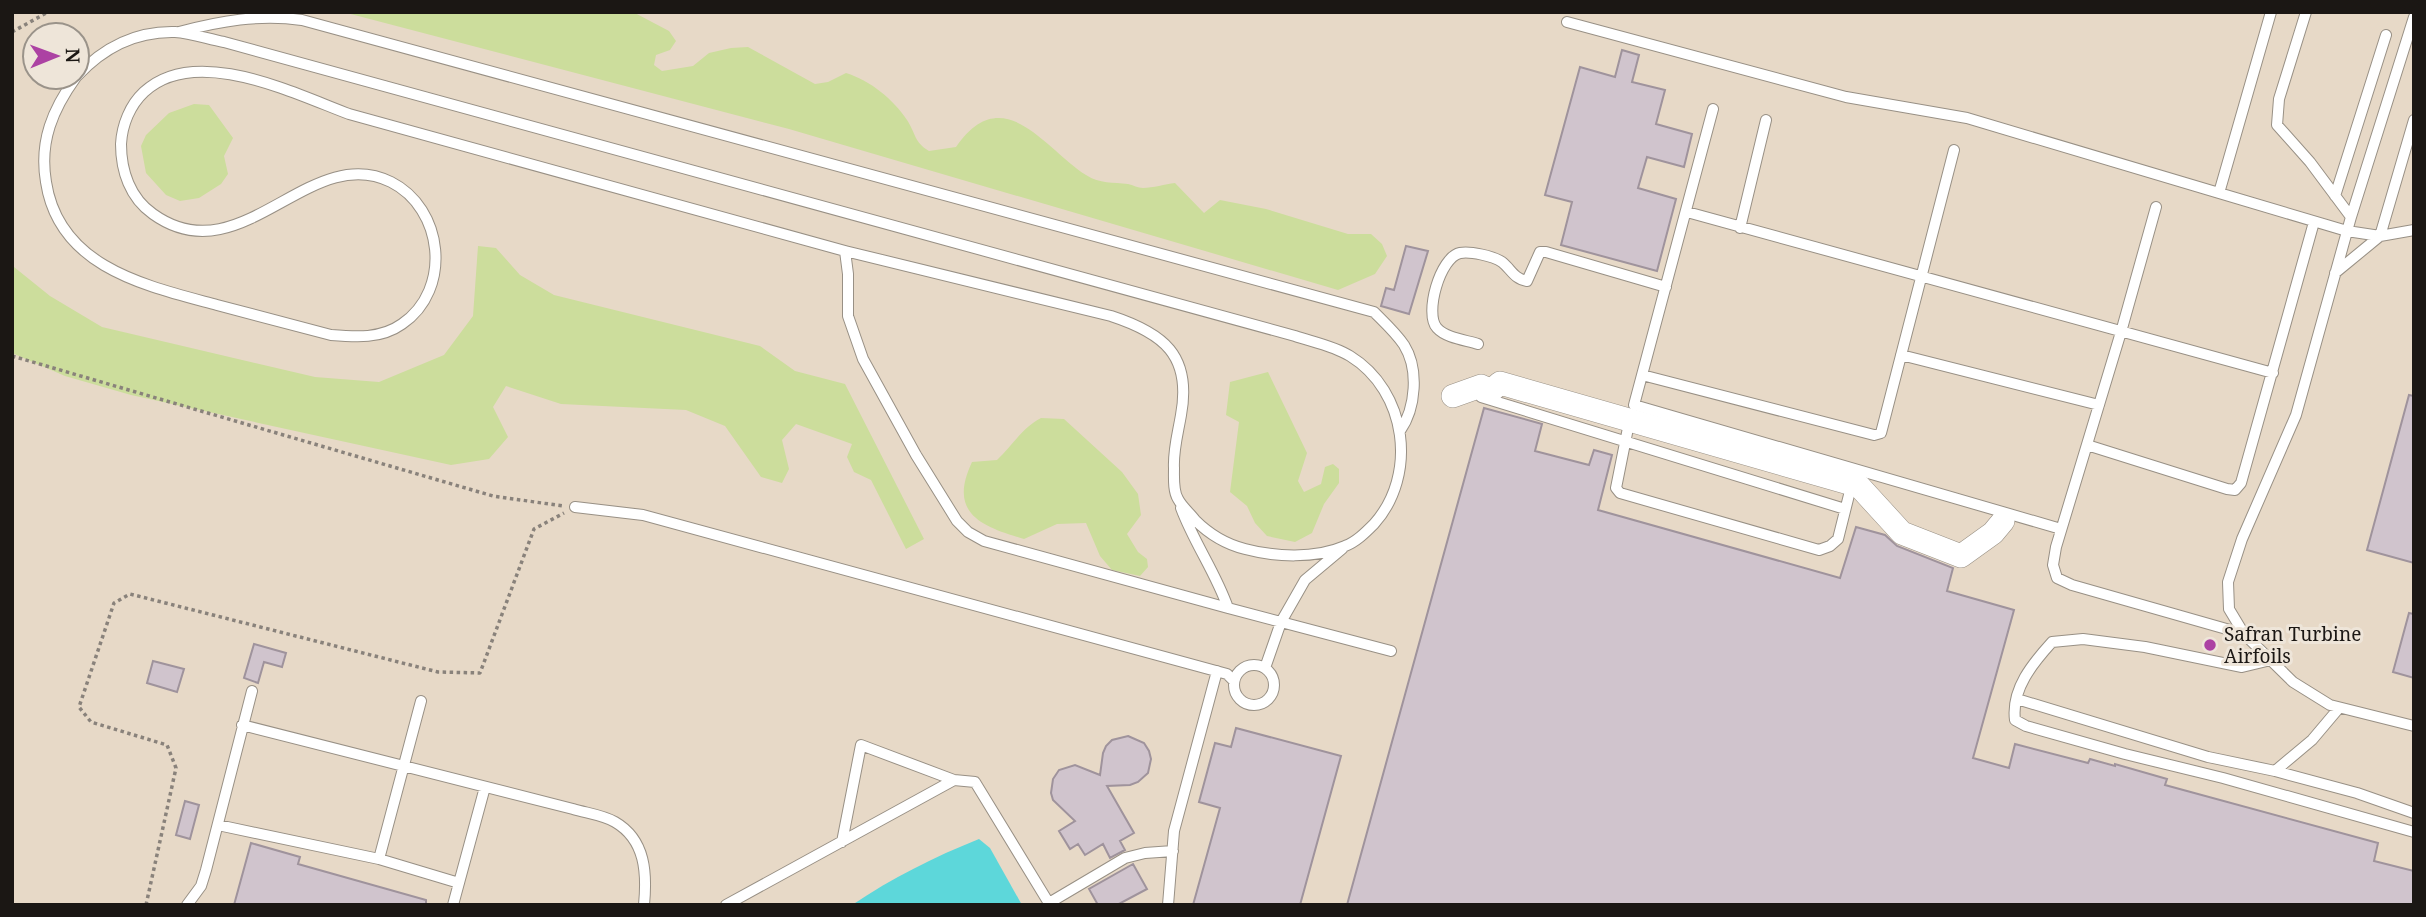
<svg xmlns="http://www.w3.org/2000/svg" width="2426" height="917" viewBox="0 0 2426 917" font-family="'Noto Serif',serif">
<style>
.built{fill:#e7d9c7;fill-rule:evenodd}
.green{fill:#ccdd9c}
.water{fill:#5dd7da}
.building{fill:#d0c4cd;stroke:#9f939c;stroke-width:2}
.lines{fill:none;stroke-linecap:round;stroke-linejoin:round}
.lane-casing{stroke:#989085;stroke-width:12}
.street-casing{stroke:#989085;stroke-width:24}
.path{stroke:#89827b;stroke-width:3.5;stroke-dasharray:3.5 3.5;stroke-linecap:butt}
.lane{stroke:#fff;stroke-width:10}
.street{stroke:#fff;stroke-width:23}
.poi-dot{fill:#ac42a3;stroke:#eee5d9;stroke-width:2.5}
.labels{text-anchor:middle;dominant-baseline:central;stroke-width:6;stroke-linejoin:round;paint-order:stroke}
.poi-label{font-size:19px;fill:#1b1714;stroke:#eee5d9;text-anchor:start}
</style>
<rect width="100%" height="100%" fill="#eee5d9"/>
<!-- built -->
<path class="built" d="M12 12H2414V905H12ZM35 35H77V77H35Z"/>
<!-- green -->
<path class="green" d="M343 12H633L669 31 676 41 670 50 656 55 654 65 662 71 693 66 709 53 731 48 748 47 815 84 828 82 846 73C871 81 893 99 907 120 916 134 914 142 929 151L956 147C1003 79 1044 148 1086 175 1100 184 1113 182 1128 184 1133 185 1138 188 1143 188 1153 188 1165 184 1175 183L1204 213 1220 200 1266 209 1348 234H1371L1382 244 1387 256 1375 274 1338 290 789 129Z
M194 104 209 105 233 138 224 156 228 174 221 184 199 198 180 201 166 195 146 173 141 146 146 135 169 113Z
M478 246 496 248 520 275 554 295 760 346 795 371 845 384 924 539 906 549 871 480 854 472 847 457 852 444 796 424 782 440 789 469 782 483 761 477 725 426 686 410 561 404 506 386 493 407 508 437 489 459 451 465 131 395 65 376 12 353V262L14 267 50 296 102 327 315 377 379 382 444 355 473 316Z
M1268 372 1307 453 1298 481 1304 492 1321 484 1325 467 1333 464 1339 469V483L1324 504 1312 533 1295 542 1267 536 1255 523 1247 506 1230 492 1239 422 1226 415 1230 382Z
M1041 418 1064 419 1122 472 1138 494 1141 515 1127 534 1138 552 1147 559 1148 567 1140 576 1112 570 1100 556 1086 523 1057 524 1024 539C980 526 948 513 972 462L997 460C1012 446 1023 427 1041 418Z"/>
<!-- water -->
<path class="water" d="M979 839 990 848 1022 905H852C892 878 934 857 979 839Z"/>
<!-- building -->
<path class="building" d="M1622 50 1639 55 1632 82 1665 90 1656 124 1692 134 1684 167 1647 157 1638 188 1676 199 1657 271 1561 245 1572 202 1545 195 1580 67 1615 77Z
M1406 246 1428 251 1409 314 1381 306 1386 288 1394 290Z
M2409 395 2414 396V563L2367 550Z
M1484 408 1542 424 1535 451 1589 465 1594 450 1612 455 1598 510 1840 578 1856 527 1885 535 1897 546 1953 568 1947 591 2014 610 1973 758 2009 768 2015 744 2088 763 2090 759 2115 766V764L2167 779 2165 785 2378 843 2374 861 2414 871V905H1347Z
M2409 613 2414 614V678L2393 672Z
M254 644 286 653 282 667 264 662 258 683 244 678Z
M153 661 184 669 177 692 147 683Z
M1236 728 1341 756 1300 905H1193L1220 808 1199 802 1215 743 1231 747Z
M1128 736 1144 743 1149 751 1151 759 1148 773 1138 782 1130 785 1107 786 1134 833 1120 841 1125 850 1110 858 1103 844 1085 855 1078 844 1070 849 1059 831 1075 821 1053 800 1051 793 1053 779 1059 770 1075 765 1100 775 1103 753 1106 746 1112 740Z
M185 801 199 805 190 839 176 835Z
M251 843 300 857 298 864 426 900V905H234Z
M1133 864 1147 889 1117 905H1098L1089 889Z"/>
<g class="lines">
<!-- lane casing -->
<g class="lane-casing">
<path id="lane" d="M2271 12 2219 193 2347 231 2380 236 2414 230
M2306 12 2279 99 2277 125 2310 162 2351 217
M2414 17 2351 217 2296 415 2242 539 2228 582 2229 609 2244 634 2293 682 2330 705 2414 726
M1567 22 1846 97 1967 118 2219 193
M179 32C220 21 259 14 302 20L1374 312C1384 322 1396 333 1404 345 1419 369 1416 408 1400 431
M76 77C53 109 39 141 46 182 59 268 147 286 217 305 255 315 293 325 331 335 356 337 381 339 402 324 453 289 443 208 391 182 309 141 241 277 153 214 130 198 121 171 121 144 122 125 130 105 144 92 195 44 293 93 349 114L845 251 1111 316C1163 333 1192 355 1181 415 1178 433 1173 450 1174 468 1174 478 1173 491 1178 499 1182 507 1190 513 1195 520 1209 534 1225 544 1245 549 1275 557 1315 559 1345 546 1356 542 1365 533 1374 524 1418 475 1407 391 1350 356 1334 346 1313 342 1295 336L224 42C208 39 191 33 175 32 136 31 103 48 77 76
M1713 109 1634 405 2061 529
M2335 196 2386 35
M2156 207 2121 332 2056 547 2053 565 2057 578 2072 585 2244 634
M1687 212 2273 373
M1740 228 1766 120
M845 251 848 274V316L863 359 916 455 957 521 968 532 984 541 1228 608
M2335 273 2380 236 2414 120
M1478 344C1465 340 1446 338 1437 328 1424 314 1440 257 1460 253 1470 251 1493 256 1502 262 1511 269 1514 279 1527 281L1540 252H1546L1666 287
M1901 355 2099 405
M1642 375 1874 435 1881 433 1954 150
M1481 397 1845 509
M1630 418 1616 488 1620 493 1819 550 1830 546 1838 539 1852 483
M2087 445 2227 489 2235 490 2241 483 2314 222
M575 507 643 515 1227 674 1234 681
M1181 508C1194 543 1216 573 1228 608L1281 622 1305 580 1342 549
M2271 660 2242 667 2145 647 2083 639 2052 642C2033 663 2011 689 2015 720L2026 726 2125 754 2223 778 2414 832
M1234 685a20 20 0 1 1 40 0a20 20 0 1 1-40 0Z
M1265 668 1281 622 1391 651
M2017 699 2208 757 2275 771 2312 740 2339 708
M242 725 573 809C586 813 603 815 615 822 646 840 647 874 644 905
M2275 771 2357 793 2414 813
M954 780 975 782 1050 905
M218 825 379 859 459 883
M379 859 421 701
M1049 903 1125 858 1145 853 1173 851
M187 905 201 886 206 870 252 691
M453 905 485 787
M726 905 954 780 861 745 842 842
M1168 905 1174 831 1217 671"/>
</g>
<!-- street casing -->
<g class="street-casing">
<path id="street" d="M1453 396 1481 386 1491 391 1500 383 1859 486 1902 533 1961 556 1993 533 2003 521"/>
</g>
<!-- path -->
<path class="path" d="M12 32 48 12
M12 356 493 496 563 506
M146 905 176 768 167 745 91 722 79 707 114 603 130 594 438 672 480 673 534 529 564 513"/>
<!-- lane -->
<use href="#lane" class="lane"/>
<!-- street -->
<use href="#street" class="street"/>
</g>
<!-- markers -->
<circle class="poi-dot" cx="2210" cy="645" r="7"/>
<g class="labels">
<!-- poi labels -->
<g class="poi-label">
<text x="2224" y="634">Safran Turbine<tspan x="2224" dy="22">Airfoils</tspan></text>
</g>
</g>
<!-- border -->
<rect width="2426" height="917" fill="none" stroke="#1b1714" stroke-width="28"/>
<!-- north arrow -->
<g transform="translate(56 56) rotate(89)"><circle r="33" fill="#eee5d9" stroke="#9a938a" stroke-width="2"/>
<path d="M0-5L12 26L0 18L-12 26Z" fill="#ac42a3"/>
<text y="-10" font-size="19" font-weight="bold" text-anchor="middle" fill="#1b1714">N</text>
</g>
</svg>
